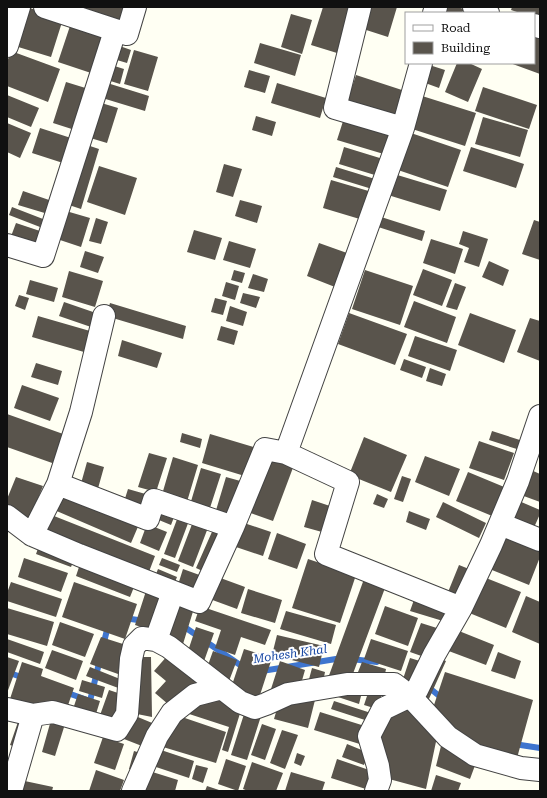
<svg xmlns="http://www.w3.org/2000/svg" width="547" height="798" viewBox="0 0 547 798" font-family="'Roboto Serif',serif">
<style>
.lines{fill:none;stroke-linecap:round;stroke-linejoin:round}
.stream{stroke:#3e75ce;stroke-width:6}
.building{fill:#59544c}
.minor-casing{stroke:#434343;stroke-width:24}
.minor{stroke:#fff;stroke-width:22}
.labels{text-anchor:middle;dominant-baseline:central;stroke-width:4;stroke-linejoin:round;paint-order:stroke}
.water-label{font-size:12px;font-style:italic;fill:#1848a3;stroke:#fff}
</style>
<rect width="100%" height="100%" fill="#fffff3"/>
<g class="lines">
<!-- stream -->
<path class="stream" d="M124 618 145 621
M182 627 186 628 246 669
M103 646 108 626
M351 659 377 662
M262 671 342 658
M7 672 24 678
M427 686 443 699
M65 692 90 701 100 659
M514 744 540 748"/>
</g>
<!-- building -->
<path class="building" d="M27 7 63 19 51 57 15 46Z
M72 7H129L122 26Z
M323 7H351L337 53 311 45Z
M367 7H397L388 37 360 28Z
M440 7H457L464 9 462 13H438Z
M512 7H540V20L534 18V13H520L511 10Z
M291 14 312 20 302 54 281 47Z
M71 23 109 36 97 75 58 62Z
M534 37 540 39V74L510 63H534Z
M260 43 301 55 295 76 254 63Z
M114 44 131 50 127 63 110 58Z
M134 50 158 57 148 91 124 84Z
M11 51 60 69 48 102 7 86V62Z
M423 63 445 70 439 88 417 80Z
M457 63H469L482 69 468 102 445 92Z
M108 64 124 69 120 84 104 79Z
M249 70 270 76 265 93 244 87Z
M356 75 405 91 395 121 346 105Z
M66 82 92 90 78 131 53 123Z
M104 82 149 96 145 111 99 97Z
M277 83 326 98 320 118 271 103Z
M483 87 537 105 529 129 475 111Z
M7 95 39 108 31 127 7 117Z
M419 95 476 113 465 146 409 128Z
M98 102 118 108 107 143 87 137Z
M345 115 395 130 387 155 337 140Z
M256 116 276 122 272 136 252 130Z
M483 117 528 130 520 157 475 144Z
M7 123 31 133 20 158 7 152Z
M40 128 71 138 63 163 32 153Z
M408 132 461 150 448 187 395 169Z
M84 144 99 149 81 209 66 204Z
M344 147 383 159 378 176 339 164Z
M471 147 524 164 516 188 463 171Z
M224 164 242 169 233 197 216 192Z
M99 166 137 178 125 215 87 202Z
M336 167 375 179 372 189 333 177Z
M394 174 447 190 440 211 388 195Z
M331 180 372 192 363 220 323 208Z
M23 191 52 201 48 214 18 205Z
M240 200 262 206 257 223 235 216Z
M12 207 43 219 40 227 9 215Z
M66 211 90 218 81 247 57 239Z
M378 216 425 231 422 241 375 226Z
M96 218 108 222 101 244 89 241Z
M534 220 540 222V260L522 254Z
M16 223 43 232 36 249 10 239Z
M194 230 222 238 215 260 187 252Z
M463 231 488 239 479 267 464 262 469 248 459 244Z
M431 239 463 249 455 274 423 263Z
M229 241 256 249 250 268 223 260Z
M319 243 347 253 335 287 307 276Z
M85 251 104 257 98 273 80 267Z
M489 261 509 270 503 286 482 277Z
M423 269 452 280 442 306 413 295Z
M234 270 245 273 242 283 231 280Z
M365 270 413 286 400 325 352 309Z
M69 271 103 281 95 307 62 297Z
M253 274 268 279 264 292 248 288Z
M30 280 58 288 54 302 26 294Z
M226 282 239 286 235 300 222 296Z
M455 283 466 287 457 310 446 307Z
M243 293 260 297 256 308 240 303Z
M19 295 29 298 25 310 15 306Z
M215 298 227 301 223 315 211 312Z
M414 301 456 317 447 343 404 327Z
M64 302 96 313 91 327 59 316Z
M110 303 186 326 183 339 106 316Z
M230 306 247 312 243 326 226 321Z
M349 313 407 334 395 365 338 344Z
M470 313 516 330 504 363 458 345Z
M38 316 90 331 84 352 32 337Z
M530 318 540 321V361L517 352Z
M221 326 238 331 234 345 217 340Z
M415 336 457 350 450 371 408 356Z
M122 340 162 353 157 368 118 356Z
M404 359 426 367 422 378 400 370Z
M36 363 62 371 58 385 31 377Z
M430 368 446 374 442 386 426 381Z
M22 385 59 398 50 421 14 408Z
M7 414 66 435 55 464 7 447Z
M492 431 523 441 520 450 489 440Z
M182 433 202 439 200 448 180 442Z
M210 434 257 448 248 477 202 463Z
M364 437 407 455 391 492 349 475Z
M479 441 514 453 504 480 469 468Z
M149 453 167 458 156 492 138 487Z
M270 455 294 465 273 521 248 512Z
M425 456 460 469 449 496 415 482Z
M173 457 198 465 186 505 161 498Z
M87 462 104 467 97 492 80 487Z
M201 468 221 474 208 514 189 508Z
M531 470 540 474V502L521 495Z
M468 472 509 489 497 518 456 501Z
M402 476 411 479 403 502 394 499Z
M16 477 43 486 30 518 7 510V499Z
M226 477 244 482 232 523 214 517Z
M61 489 140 522 131 543 52 509Z
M128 489 149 495 143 514 122 508Z
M377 494 388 499 384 508 373 504Z
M312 500 330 506 322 532 304 527Z
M519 501 540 510V514L532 532 510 522Z
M443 502 486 523 479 538 436 517Z
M158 506 176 512 171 525 154 518Z
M409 511 430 519 426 530 406 522Z
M49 514 155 556 147 577 41 535Z
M179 514 190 518 175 558 164 554Z
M194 519 209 525 193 567 178 561Z
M241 522 271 532 263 556 233 546Z
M147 524 167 532 159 551 140 543Z
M215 525 228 530 209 574 196 568Z
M501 531 540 546V557L529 585 487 568Z
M277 533 306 544 297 569 268 559Z
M40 543 75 557 71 567 36 554Z
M24 558 68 573 61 592 18 577Z
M162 558 180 565 177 572 159 565Z
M308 559 356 575 340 623 292 608Z
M81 561 136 582 130 597 76 576Z
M459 565 474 571 461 603 446 597Z
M158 569 177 577 173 587 154 579Z
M183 569 205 577 199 595 177 588Z
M215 576 245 587 237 609 207 598Z
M481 576 521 592 506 628 467 612Z
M364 579 385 588 351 679 327 681Z
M11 582 62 599 56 617 7 601V593Z
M74 582 137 604 125 639 62 617Z
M248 589 282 600 275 623 241 613Z
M146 591 167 598 156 632 135 625Z
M526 596 540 602V644L512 632Z
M415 597 447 608 443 621 410 611Z
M175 599 195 605 183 644 164 630Z
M200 606 271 630 265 645 241 637 235 655 215 648 221 630 195 621Z
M385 606 418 618 408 646 375 634Z
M7 608 54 622 47 646 7 634Z
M286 611 336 625 331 644 280 629Z
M60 622 94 634 85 657 52 645Z
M421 623 440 629 430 659 410 652Z
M196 627 214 633 203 664 187 654Z
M454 629 494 645 486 665 446 650Z
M277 635 324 646 319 667 272 655Z
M101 637 123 644 118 674 90 664Z
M7 639 44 652 40 664 7 652Z
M371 639 408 651 401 671 364 659Z
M244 649 272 658 259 698 231 688Z
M52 650 83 661 76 680 45 668Z
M213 651 237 660 229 681 208 665Z
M498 652 521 661 515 679 491 671Z
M168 655 200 681 175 710 155 693 166 681 154 671Z
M7 657 19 661 7 693Z
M137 657H151L152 717 137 714Z
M436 657 446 661 428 701 419 697Z
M410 658 423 662 414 689 401 685Z
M280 661 305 670 301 684 271 689Z
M22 662 43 669 41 676 74 688 67 708 9 702Z
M362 662 386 669 384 679 356 677Z
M90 667 120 679 121 689 86 676Z
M312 668 325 672 323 682 308 683Z
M445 672 533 700 517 758 466 744 431 714Z
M82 680 105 687 102 698 79 691Z
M109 690 124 695 114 723 99 718Z
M369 690 382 694 377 709 364 705Z
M362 692 359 704 335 696Z
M220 693 242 707 228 752 222 750 229 727 183 712Z
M78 694 100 701 95 717 73 709Z
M316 696 308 728 274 719 279 702Z
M334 701 371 713 368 721 331 709Z
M407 705 437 737 426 789 389 779 375 740 386 714Z
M245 711 261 716 247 760 231 755Z
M320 712 368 727 363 745 314 730Z
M133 715 157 725 147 748 124 739Z
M176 715 226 732 216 763 163 747Z
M19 719 28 722 19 748 10 745Z
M51 720 65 724 55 756 42 752Z
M262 724 276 729 265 760 251 755Z
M282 730 298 735 285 769 270 763Z
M103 737 124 744 115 770 94 763Z
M442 742 477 760 470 779 436 766Z
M347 744 369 753 364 765 342 757Z
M158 749 194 761 189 778 153 766Z
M134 751 144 754 139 772 129 769Z
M297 753 305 756 301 766 294 763Z
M226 759 246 766 238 791 218 784Z
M337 759 375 772 369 790 331 778Z
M252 762 283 773 276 791H248L243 789Z
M196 765 208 768 203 783 192 779Z
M96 770 124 780 120 791H89Z
M146 770 178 780 175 791H140Z
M291 772 325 782 322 791H285Z
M436 775 461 783 458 791H431Z
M20 780 53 787 52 791H17Z
M207 786 222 791H205Z"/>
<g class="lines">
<!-- minor casing -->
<g class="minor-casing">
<path id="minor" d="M45 7 127 34 135 7
M360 7 335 108 403 128 286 453 348 482 326 554 461 608
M474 7 488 13
M434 13 436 7
M534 25 540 27
M7 46 19 7
M403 128 421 63
M7 245 43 256 115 31
M58 484 81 412 104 316
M7 516 32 535 58 484 148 519 154 500 233 527 199 602 79 555 32 535
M500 524 540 540
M233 527 265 449 286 453
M156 640 173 592
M7 709 33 715 53 712 117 730 127 714 131 659 134 646 142 638 156 640 169 647 240 702 255 708 266 704 288 694 347 684H394L410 696 448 737 475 755 521 768 540 770
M11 791 33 715
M133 791 157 736 172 713 195 695 222 688
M376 791 380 780 378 766 369 736 383 709 410 696 417 690 434 655 461 608 491 545 518 481 540 416"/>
</g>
<!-- minor -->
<use href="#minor" class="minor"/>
</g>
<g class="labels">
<!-- water labels -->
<g class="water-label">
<text transform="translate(290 654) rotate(-8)">Mohesh Khal</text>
</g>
</g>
<!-- border -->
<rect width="547" height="798" fill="none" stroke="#101010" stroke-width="16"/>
<!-- legend -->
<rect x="405" y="12" width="130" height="52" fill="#ffffff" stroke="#9f9f9f"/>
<rect x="413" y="25" width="20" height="6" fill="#ffffff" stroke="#9f9f9f"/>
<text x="441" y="32" font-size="12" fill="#101010">Road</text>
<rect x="413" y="42" width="20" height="12" fill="#59544c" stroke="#9f9f9f"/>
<text x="441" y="52" font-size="12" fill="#101010">Building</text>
</svg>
